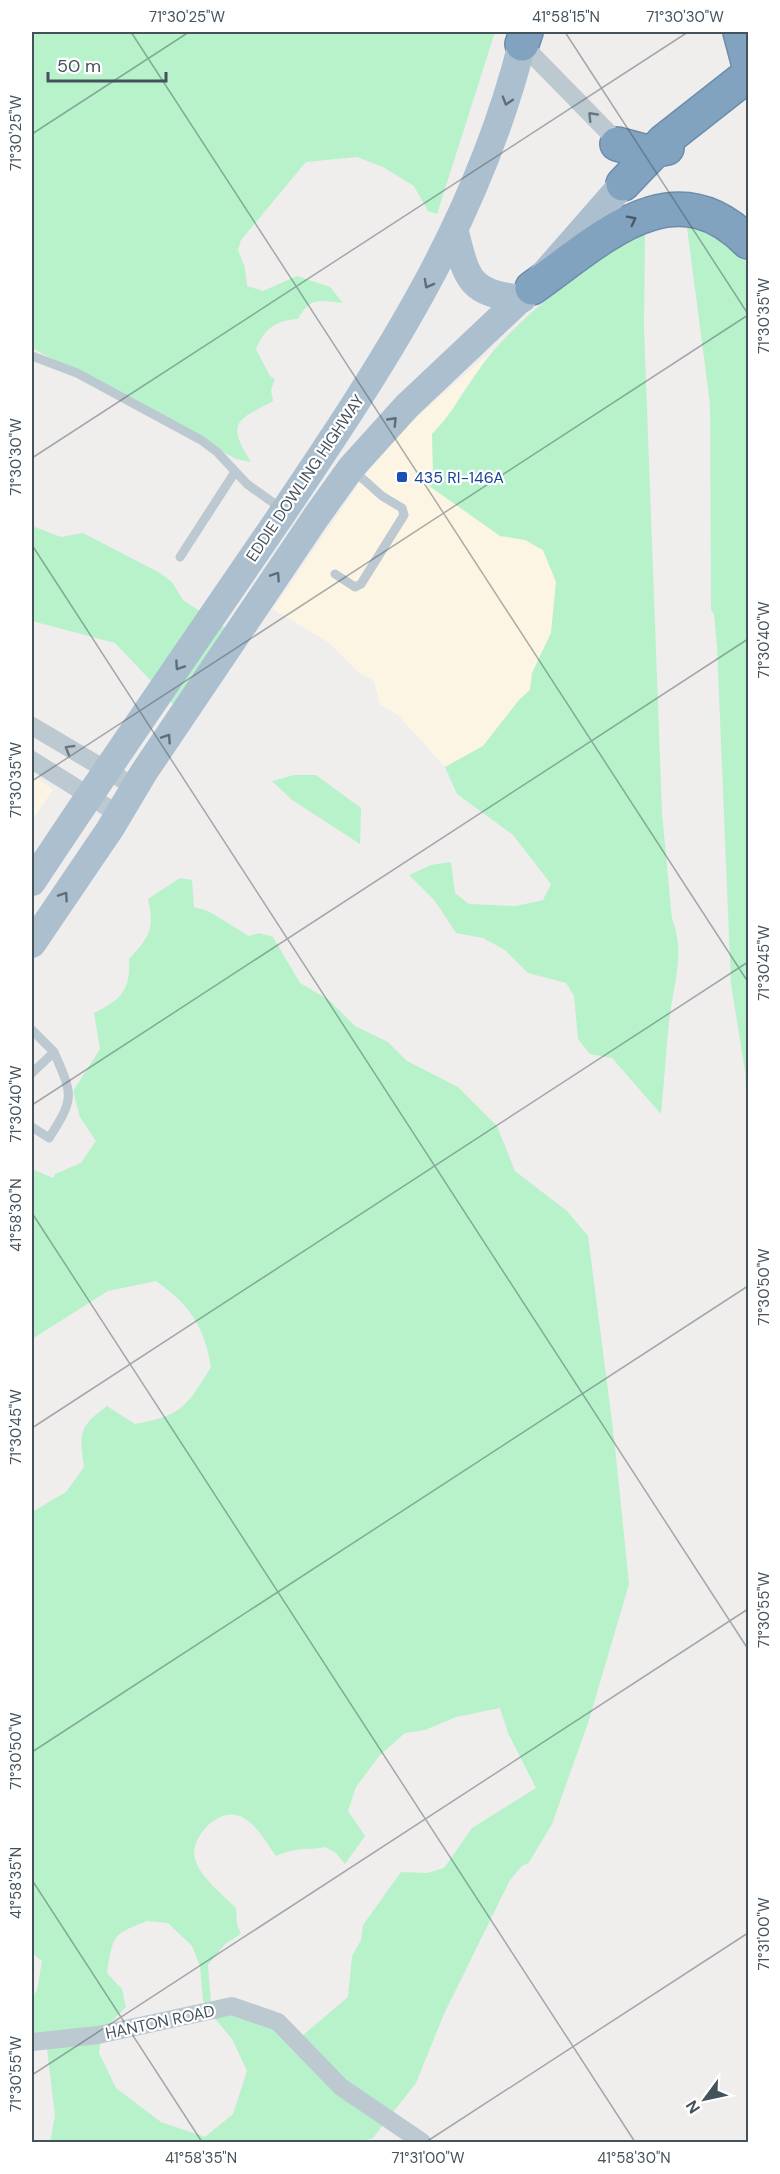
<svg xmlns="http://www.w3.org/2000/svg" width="780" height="2174" viewBox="0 0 780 2174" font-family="'DM Sans',sans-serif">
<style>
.commercial{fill:#fdf5e4}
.green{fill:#b7f2cb;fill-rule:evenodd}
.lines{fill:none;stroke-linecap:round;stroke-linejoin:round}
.motorway-casing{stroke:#6c8eac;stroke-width:36}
.service{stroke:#bcc9d1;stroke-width:9}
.minor{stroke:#bcc9d1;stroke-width:18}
.primary{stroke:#abbfcf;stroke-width:28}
.motorway{stroke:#81a3c0;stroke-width:33}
.oneway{stroke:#5e6d79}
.oneway2{stroke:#68767f}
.oneway3{stroke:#4a5a66}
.ticks{fill:none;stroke:#44525c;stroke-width:1.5;stroke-opacity:0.45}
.transit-dot{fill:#1a4fb4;stroke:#fff;stroke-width:2}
.labels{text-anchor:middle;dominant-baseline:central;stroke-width:4.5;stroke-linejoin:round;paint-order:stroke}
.transit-label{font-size:16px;fill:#164399;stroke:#fff;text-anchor:start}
.street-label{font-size:16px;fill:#44525c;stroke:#fff}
.neatline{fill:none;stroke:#44525c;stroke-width:2}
.ticks-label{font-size:15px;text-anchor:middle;fill:#44525c}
</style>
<rect width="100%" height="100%" fill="#f0eded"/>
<!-- commercial -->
<path class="commercial" d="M494 349 461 394 450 415 432 434 433 469 429 485 500 536 525 540 543 550 556 582 551 633 532 673 530 690 519 700 483 746 445 767 399 716 380 704 374 681 358 672 328 642 273 609 369 469 398 434Z
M32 774 53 790 32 820Z"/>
<!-- green -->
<path class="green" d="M32 32H495L437 214 428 211 414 186 383 167 357 157 306 162 241 240 238 250 245 268 247 286 263 291 297 276 330 287 343 303C319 301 311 296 298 319 276 320 264 329 256 349L270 376 275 379 271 390 273 401C236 421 226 422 251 462L236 459 32 348Z
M686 220 736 244 748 260V1144L745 1071 731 984 717 646 714 614 711 610 710 404Z
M645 225 644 328 662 813 672 919C686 952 673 987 669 1021 666 1052 664 1083 661 1114L612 1058 590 1054 578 1039 574 996 566 983 528 973 505 950 483 938 456 933 435 901 409 875 431 865 451 862 455 893 469 904 516 906 543 900 551 884 513 835 457 794 445 767 483 746 519 700 530 690 532 673 551 633 556 582 543 550 525 540 500 536 429 486 433 469 432 434C457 409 471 376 495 349 530 309 583 271 625 236Z
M32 526 61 537 83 533 160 573 172 582 183 600 239 637 174 705 115 643 32 621Z
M294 775H316L361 808 360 844 292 800 272 781Z
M180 878 192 880 194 907 208 911 249 936 259 933 273 937 300 983 329 1000 355 1026 388 1042 407 1061 458 1087 497 1126 515 1171 567 1211 588 1236 614 1437 629 1584 589 1720 552 1824 528 1864 523 1865 510 1880 444 2014 416 2083 373 2138 360 2142H50L55 2116 46 2041 32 2039V1997L37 1990 42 1961 32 1953V1512L66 1492 84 1467C79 1432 79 1427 107 1406L135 1424C182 1416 187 1406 211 1367 204 1326 190 1305 156 1281L108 1291 32 1339V1169L53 1178 55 1174 81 1163 96 1141 80 1117 73 1091 100 1049 94 1013C120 1000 131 991 129 959 149 937 155 931 148 899ZM500 1708 508 1733 536 1788 472 1828 444 1868 427 1873 401 1872 363 1925 361 1940 352 1956 348 1997 302 2036 211 2003 208 1965 225 1944 241 1934 237 1924 236 1908C223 1895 200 1877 195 1859 189 1838 218 1807 240 1816 256 1823 266 1842 276 1856 299 1846 304 1851 325 1847L336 1853 345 1864 365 1836 348 1811 356 1787 380 1755 405 1733 425 1730 456 1717ZM147 1921 168 1923 192 1946 200 1966 203 2000 207 2009 232 2039 247 2071 233 2114 205 2137 161 2122 116 2088 99 2053 102 2031 126 2007 122 1989 107 1973C114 1935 111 1935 147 1921Z"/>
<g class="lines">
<!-- motorway casing -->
<g class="motorway-casing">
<path id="motorway" d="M740 32 748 62
M522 44 526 32
M617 144 647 152 667 148
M623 184 664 141 748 75
M532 288C598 242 672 165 748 242"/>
</g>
<!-- service -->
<path class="service" d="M32 356 77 373 201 440 217 452 247 484 282 509
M180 557 235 472
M335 574 355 587 361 584 404 515 402 508 382 496 353 470
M32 1030 54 1052 32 1073
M32 1127 49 1138C75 1097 73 1096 54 1052"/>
<!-- minor -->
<path class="minor" d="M517 39 608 132 621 150
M32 726 135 787
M32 760 118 814
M32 2042 98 2035 232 2006 278 2022 341 2087 422 2142"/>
<!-- primary -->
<path class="primary" d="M455 232C467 281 470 293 522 299
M32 882C113 759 197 639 280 517 383 364 476 226 522 44
M32 944 110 829 144 772 316 517 351 468 407 406 532 288 623 184"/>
<!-- motorway -->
<use href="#motorway" class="motorway"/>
</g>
<!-- one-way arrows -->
<defs><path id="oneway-chevron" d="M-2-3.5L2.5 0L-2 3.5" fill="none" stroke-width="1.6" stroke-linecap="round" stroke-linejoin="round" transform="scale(1.5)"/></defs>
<g class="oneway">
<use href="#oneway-chevron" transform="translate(507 101) rotate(107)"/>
<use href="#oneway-chevron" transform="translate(428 284) rotate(118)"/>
<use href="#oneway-chevron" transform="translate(393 421) rotate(-46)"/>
<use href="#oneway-chevron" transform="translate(276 576) rotate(-56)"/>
<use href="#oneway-chevron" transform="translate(179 666) rotate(124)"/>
<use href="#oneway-chevron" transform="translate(167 738) rotate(-56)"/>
<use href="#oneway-chevron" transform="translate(64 896) rotate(-56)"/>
</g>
<g class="oneway2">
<use href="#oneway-chevron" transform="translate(592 116) rotate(-134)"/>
<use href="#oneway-chevron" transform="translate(69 749) rotate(-149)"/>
</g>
<use class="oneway3" href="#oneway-chevron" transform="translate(632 220) rotate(-27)"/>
<!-- ticks -->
<path class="ticks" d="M131 32 748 982M565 32 748 314M32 134 189 32M32 458 688 32M32 545 748 1649M32 781 748 315M32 1105 748 639M32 1213 635 2142M32 1428 748 962M32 1752 748 1286M32 1880 202 2142M32 2075 748 1609M426 2142 748 1933"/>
<!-- markers -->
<rect class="transit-dot" x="396" y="471" width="12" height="12" rx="3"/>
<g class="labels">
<!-- transit labels -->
<g class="transit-label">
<text x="414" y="477">435 RI-146A</text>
</g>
<!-- street labels -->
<g class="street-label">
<text transform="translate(305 478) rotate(-56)">EDDIE DOWLING HIGHWAY</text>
<text transform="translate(160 2022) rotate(-12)">HANTON ROAD</text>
</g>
</g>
<!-- border -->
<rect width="780" height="2174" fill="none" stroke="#ffffff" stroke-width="66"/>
<!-- north arrow -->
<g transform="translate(705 2099) rotate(237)" stroke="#ffffff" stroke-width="4.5" paint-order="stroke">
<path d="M0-4.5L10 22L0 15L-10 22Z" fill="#44525c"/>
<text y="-9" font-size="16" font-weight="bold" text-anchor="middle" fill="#44525c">N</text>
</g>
<!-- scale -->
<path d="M48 72v9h118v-9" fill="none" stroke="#44525c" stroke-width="3"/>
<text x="57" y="72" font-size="18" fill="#44525c" stroke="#ffffff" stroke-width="4.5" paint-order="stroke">50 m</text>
<rect x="33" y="33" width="714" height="2108" class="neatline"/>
<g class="ticks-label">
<text x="187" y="22">71°30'25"W</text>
<text x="566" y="22">41°58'15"N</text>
<text x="685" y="22">71°30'30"W</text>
<text transform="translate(16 133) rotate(-90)" y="5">71°30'25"W</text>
<text transform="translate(764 316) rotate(-90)" y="5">71°30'35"W</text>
<text transform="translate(16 457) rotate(-90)" y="5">71°30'30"W</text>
<text transform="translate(764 640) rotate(-90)" y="5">71°30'40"W</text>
<text transform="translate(16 780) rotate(-90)" y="5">71°30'35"W</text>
<text transform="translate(764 963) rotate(-90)" y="5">71°30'45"W</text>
<text transform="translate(16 1104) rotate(-90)" y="5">71°30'40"W</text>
<text transform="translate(16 1215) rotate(-90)" y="5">41°58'30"N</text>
<text transform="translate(764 1287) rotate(-90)" y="5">71°30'50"W</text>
<text transform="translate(16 1427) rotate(-90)" y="5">71°30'45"W</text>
<text transform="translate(764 1610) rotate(-90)" y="5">71°30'55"W</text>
<text transform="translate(16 1751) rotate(-90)" y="5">71°30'50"W</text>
<text transform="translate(16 1883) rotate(-90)" y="5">41°58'35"N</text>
<text transform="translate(764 1934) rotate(-90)" y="5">71°31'00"W</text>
<text transform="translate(16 2074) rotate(-90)" y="5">71°30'55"W</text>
<text x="201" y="2163">41°58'35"N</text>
<text x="428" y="2163">71°31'00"W</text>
<text x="634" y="2163">41°58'30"N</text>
</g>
</svg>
